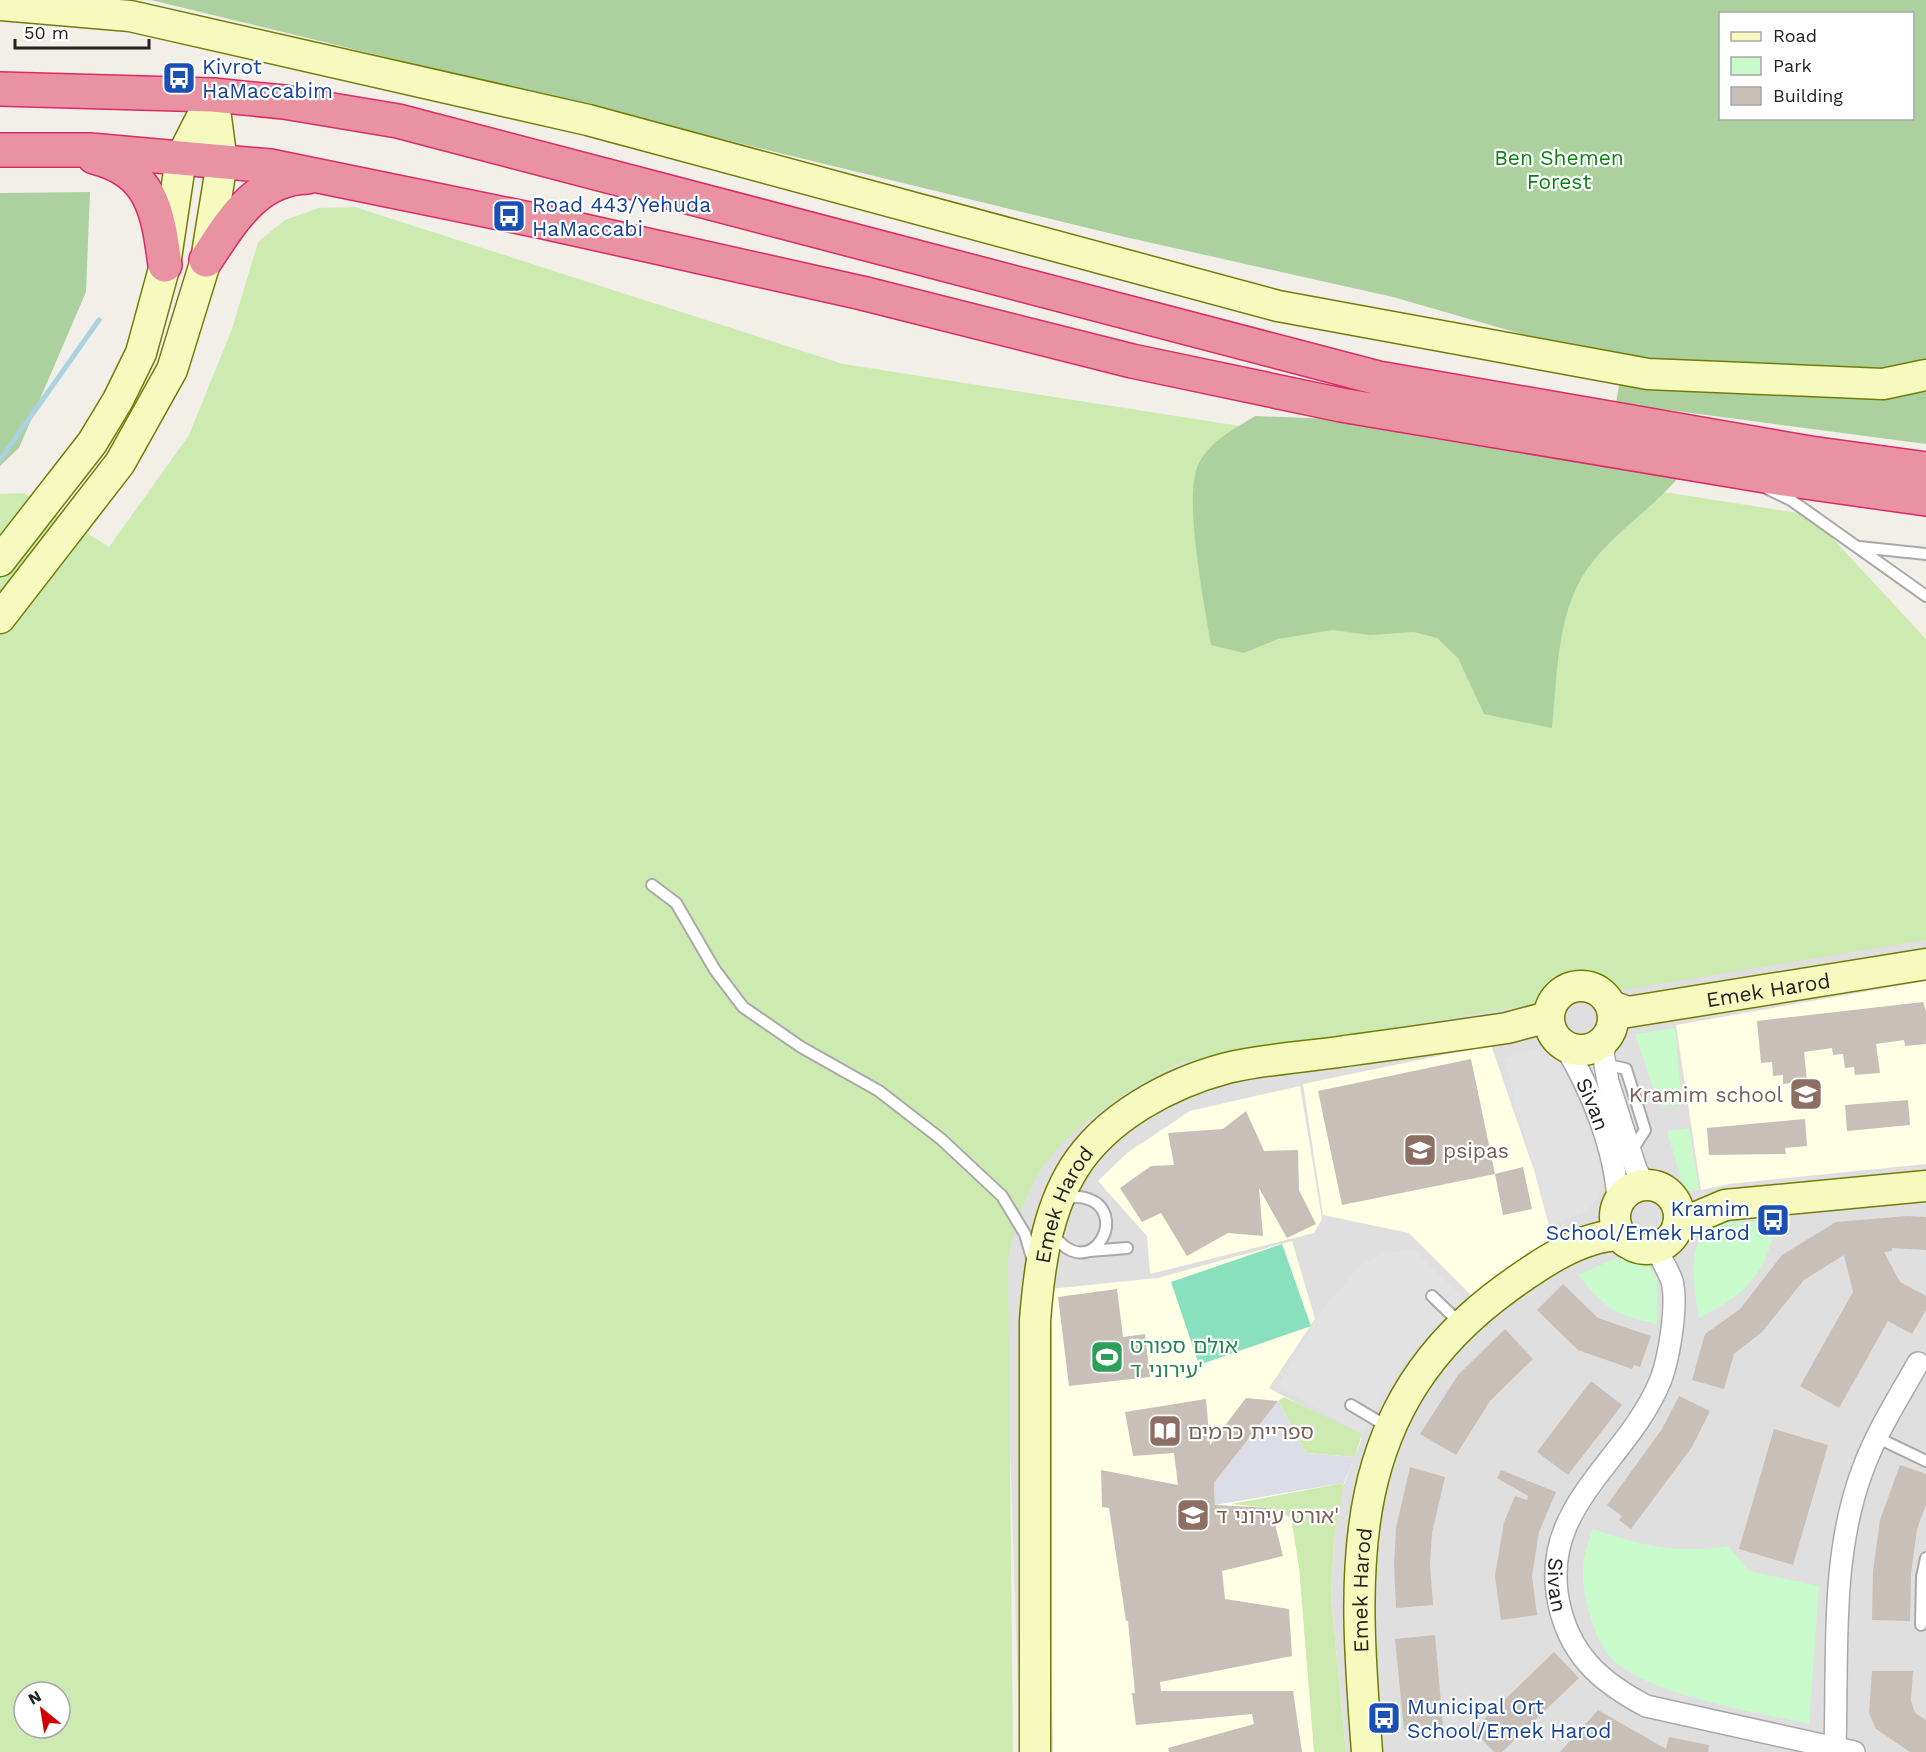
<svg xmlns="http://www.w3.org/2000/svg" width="1926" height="1752" viewBox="0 0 1926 1752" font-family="'Work Sans','Noto Sans Hebrew',sans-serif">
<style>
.residential{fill:#e0dfdf}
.education{fill:#ffffe5}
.grass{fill:#cdebb0;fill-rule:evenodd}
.forest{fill:#add19e;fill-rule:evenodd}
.park{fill:#c8facc}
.pitch{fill:#88e0be}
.parking{fill:#e2e2e2}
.plaza{fill:#dddde8}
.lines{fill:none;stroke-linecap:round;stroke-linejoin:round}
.stream{stroke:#aad3df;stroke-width:5}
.building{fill:#c7bfb8}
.lane-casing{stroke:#a9a9a9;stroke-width:14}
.street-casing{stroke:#a9a9a9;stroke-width:24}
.secondary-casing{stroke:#707d05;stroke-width:33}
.highway-casing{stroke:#dc2a67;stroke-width:36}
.lane{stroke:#fff;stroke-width:10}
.street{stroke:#fff;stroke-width:21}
.secondary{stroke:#f7fabf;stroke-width:30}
.highway{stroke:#e892a2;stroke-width:33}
.labels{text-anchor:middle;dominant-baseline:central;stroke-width:4.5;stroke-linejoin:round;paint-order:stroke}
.transit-label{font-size:21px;fill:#164399;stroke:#fff;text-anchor:start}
.park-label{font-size:21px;fill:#0c8416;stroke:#fff}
.street-label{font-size:21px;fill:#222;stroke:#fff}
.education-label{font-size:21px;fill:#785e54;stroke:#fff;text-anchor:start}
.leisure-label{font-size:21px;fill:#27864d;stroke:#fff;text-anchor:start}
</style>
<rect width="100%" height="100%" fill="#f2efe9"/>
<!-- residential -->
<path class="residential" d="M1926 725V1752H1020L1000 1139Z"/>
<!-- education -->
<path class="education" d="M1926 981V1164L1729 1184 1701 1190 1676 1025Z
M1491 1045 1560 1246 1472 1296 1409 1233 1323 1215 1303 1084Z
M1300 1086 1322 1219 1314 1233 1150 1274 1147 1236 1098 1181 1127 1153 1190 1111Z
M1292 1241 1315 1319 1269 1388 1362 1438 1342 1490 1334 1541 1331 1597 1346 1752H1053L1046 1339 1050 1289 1158 1278Z"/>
<!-- grass -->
<path class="grass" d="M355 207 843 364 1811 515 1926 639V940L1182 1062C1131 1088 1065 1127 1036 1178 1022 1203 1013 1231 1008 1260L1013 1752H0V494L24 493 109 547 189 435 232 329 258 242 285 220 319 208ZM24 1692H60V1728H24Z
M1284 1397 1362 1434 1355 1457 1306 1453 1278 1401Z
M1344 1483 1334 1541 1331 1597 1346 1752H1314L1299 1567 1291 1518 1271 1508 1231 1504Z"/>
<!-- forest -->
<path class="forest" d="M151 0H1926V444L1616 403 1623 363 1393 297 1125 237ZM1720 14H1912V118H1720Z
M90 192 86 292 19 448 0 466V193Z
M1255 416 1357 420 1434 439 1683 472C1657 505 1621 527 1594 560 1556 606 1558 671 1552 728L1484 714 1458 658 1437 638 1414 632 1370 635 1333 630 1278 639 1244 653 1211 645C1205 607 1182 494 1199 463 1211 440 1235 429 1255 416Z"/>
<!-- park -->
<path class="park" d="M1675 1028 1682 1104 1659 1106 1635 1034Z
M1689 1128 1699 1190 1685 1192 1667 1131Z
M1776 1222C1766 1275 1746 1294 1699 1318 1695 1290 1681 1231 1724 1224 1740 1221 1759 1223 1776 1222Z
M1631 1257 1647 1263 1657 1280V1324C1615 1315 1606 1309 1578 1275L1615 1259Z
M1593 1529C1643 1546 1675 1554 1728 1546L1749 1571 1819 1586 1809 1724C1758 1712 1640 1695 1608 1654 1598 1641 1592 1624 1588 1608 1580 1576 1581 1559 1593 1529Z"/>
<!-- pitch -->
<path class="pitch" d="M1282 1244 1311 1326 1199 1365 1171 1282Z"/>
<!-- parking -->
<path class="parking" d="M1550 1046 1585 1117 1603 1177 1597 1199 1585 1212 1549 1226 1504 1058Z
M1414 1250 1465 1300 1430 1331 1401 1367 1362 1434 1278 1386 1321 1311 1362 1264 1384 1253Z"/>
<!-- plaza -->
<path class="plaza" d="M1278 1401 1306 1453 1355 1457 1344 1483 1215 1505 1214 1483Z"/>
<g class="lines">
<!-- stream -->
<path class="stream" d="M0 460 99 320"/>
</g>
<!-- building -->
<path class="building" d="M1923 1002 1926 1011V1044L1905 1046 1904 1040 1876 1044 1880 1073 1855 1075 1854 1067 1845 1068 1843 1054 1833 1055 1832 1048 1804 1052 1807 1081 1783 1084V1075L1773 1076 1772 1062 1761 1063 1757 1021Z
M1471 1059 1495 1174 1342 1205 1318 1091Z
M1908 1100 1910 1125 1847 1131 1845 1105Z
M1246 1111 1264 1151 1298 1150 1299 1190 1316 1224 1287 1238 1259 1188 1263 1236 1228 1233 1187 1256 1161 1213 1142 1222 1120 1188 1151 1166 1174 1165 1168 1133 1223 1129Z
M1805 1119 1807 1146 1785 1148 1786 1154 1709 1155 1707 1128Z
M1523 1167 1532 1209 1503 1215 1495 1174Z
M1908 1216 1926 1217V1250L1892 1248V1251L1884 1252 1900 1282 1926 1296V1310L1912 1334 1888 1321 1839 1408 1800 1386 1853 1292 1844 1255 1804 1280 1762 1332 1734 1354 1724 1389 1692 1380 1705 1334 1740 1309 1782 1255 1836 1222Z
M1563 1284 1598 1318 1651 1336 1640 1367 1634 1365 1632 1369 1578 1350 1537 1310Z
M1117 1289 1123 1337 1145 1334 1150 1377 1069 1386 1058 1297Z
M1505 1329 1533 1359 1490 1401 1456 1455 1420 1434 1458 1375Z
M1591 1381 1622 1405 1568 1475 1537 1452Z
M1679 1396 1710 1411 1692 1447 1631 1529 1619 1520 1622 1516 1607 1505 1662 1429Z
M1246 1398 1278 1401 1214 1483 1215 1505 1271 1508 1283 1556 1222 1571 1225 1599 1289 1609 1292 1656 1160 1682 1161 1691H1293L1302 1752H1169L1168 1748 1254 1724 1252 1714 1136 1725 1132 1693H1135L1128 1621H1126L1109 1508 1102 1507 1101 1470 1178 1485 1174 1453 1133 1456 1125 1412 1206 1399 1210 1445Z
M1774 1429 1828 1445 1793 1565 1739 1549Z
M1900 1465 1926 1474V1505L1917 1529 1911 1574 1910 1621 1872 1620 1873 1571 1880 1520Z
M1410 1467 1445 1477 1432 1533 1430 1564 1433 1605 1396 1608 1394 1564 1396 1528Z
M1501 1470 1556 1492 1539 1532 1532 1576 1537 1615 1501 1620 1495 1576 1504 1522 1515 1496 1527 1500 1528 1496 1497 1478Z
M1435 1635 1443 1726 1404 1730 1395 1639Z
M1554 1652 1579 1678 1502 1752H1494L1473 1730Z
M1872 1671H1913L1911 1701 1915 1713 1926 1720V1752H1910L1876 1729 1869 1713Z
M1598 1710 1666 1749 1669 1737 1709 1745 1708 1752H1560Z"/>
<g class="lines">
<!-- lane casing -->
<g class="lane-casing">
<path id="lane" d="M1768 489 1791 500 1926 596
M1859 547 1926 554
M652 885 676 903 715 970 743 1007 801 1047 879 1091 941 1139 1002 1196 1025 1234 1033 1261
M1604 1064 1626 1069 1645 1130 1631 1152
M1053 1234C1091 1287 1132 1210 1085 1198 1077 1196 1069 1197 1062 1202
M1090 1251 1127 1248
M1432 1296 1462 1325
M1351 1405 1388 1427
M1876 1437 1926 1461
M1921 1625 1922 1577 1926 1558"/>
</g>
<!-- street casing -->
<g class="street-casing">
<g id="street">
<path d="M1610 1032 1603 1053 1608 1082 1636 1169 1641 1178 1653 1185"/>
<path id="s1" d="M1564 1045C1591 1088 1616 1151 1618 1202"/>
<path id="s2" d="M1656 1248C1661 1259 1668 1270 1672 1281 1678 1305 1669 1361 1659 1384 1624 1465 1533 1511 1561 1612 1574 1660 1605 1684 1646 1706L1854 1752"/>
<path d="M1835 1747C1838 1656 1830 1555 1863 1469 1877 1431 1899 1397 1918 1363"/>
</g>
</g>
<!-- secondary casing -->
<g class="secondary-casing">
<g id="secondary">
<path d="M0 5 130 16 588 120 1278 306 1648 374 1883 384 1926 375"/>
<path d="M0 561 92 443 118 400 141 353 165 265 181 158 213 95"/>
<path d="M0 618 120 463 172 370 206 260 222 162 213 95"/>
<circle cx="1581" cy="1018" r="32"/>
<path id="s3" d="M1611 1006 1628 1012 1926 964"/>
<circle cx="1647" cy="1217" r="32"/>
<path d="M1678 1225 1725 1205 1926 1186"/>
<path id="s4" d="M1035 1752V1321C1039 1269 1046 1213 1074 1168 1106 1117 1170 1083 1227 1068 1265 1059 1306 1057 1345 1051 1399 1044 1453 1036 1507 1028L1548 1017"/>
<path id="s5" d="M1367 1752C1353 1568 1340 1408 1508 1287 1540 1264 1579 1237 1618 1235L1626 1242"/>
</g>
</g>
<!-- highway casing -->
<g class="highway-casing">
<path id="highway" d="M0 89 213 95 284 102 398 121 1378 378 1810 453 1926 469
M0 150H90L270 166 544 222 862 293 1132 361 1341 405 1777 478 1926 499
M94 157C153 172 158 213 165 265
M206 260C232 221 256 178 308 177"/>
</g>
<!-- lane -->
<use href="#lane" class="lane"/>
<!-- street -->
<use href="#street" class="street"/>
<!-- secondary -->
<use href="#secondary" class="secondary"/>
<!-- highway -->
<use href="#highway" class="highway"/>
</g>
<!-- icons -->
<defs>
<g id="bus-square" transform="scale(1.725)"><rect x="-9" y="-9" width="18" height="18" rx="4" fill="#1a4fb4" stroke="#fff"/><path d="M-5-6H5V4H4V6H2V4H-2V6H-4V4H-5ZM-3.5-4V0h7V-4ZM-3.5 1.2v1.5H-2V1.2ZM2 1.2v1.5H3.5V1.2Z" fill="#fff"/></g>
<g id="school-square" transform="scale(1.725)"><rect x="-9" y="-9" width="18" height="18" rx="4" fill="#8d6e63" stroke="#fff"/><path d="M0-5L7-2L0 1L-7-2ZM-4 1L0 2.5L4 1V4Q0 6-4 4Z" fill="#fff"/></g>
<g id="stadium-square" transform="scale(1.725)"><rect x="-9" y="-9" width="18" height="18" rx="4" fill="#2e9e5b" stroke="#fff"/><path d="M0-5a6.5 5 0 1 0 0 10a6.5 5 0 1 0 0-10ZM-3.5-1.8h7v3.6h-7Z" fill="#fff"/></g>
<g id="library-square" transform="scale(1.725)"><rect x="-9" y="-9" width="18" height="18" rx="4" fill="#8d6e63" stroke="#fff"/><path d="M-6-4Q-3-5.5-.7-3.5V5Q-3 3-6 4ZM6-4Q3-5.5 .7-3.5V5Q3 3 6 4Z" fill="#fff"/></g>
</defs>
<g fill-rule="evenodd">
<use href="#bus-square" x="179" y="78"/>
<use href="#bus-square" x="509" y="216"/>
<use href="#school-square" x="1806" y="1094"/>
<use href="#school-square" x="1420" y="1150"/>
<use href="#bus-square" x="1773" y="1220"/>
<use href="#stadium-square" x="1107" y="1357"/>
<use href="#library-square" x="1165" y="1431"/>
<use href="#school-square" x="1193" y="1515"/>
<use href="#bus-square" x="1384" y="1718"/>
</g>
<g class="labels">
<!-- transit labels -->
<g class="transit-label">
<text x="202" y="66">Kivrot<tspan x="202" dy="24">HaMaccabim</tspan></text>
<text x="532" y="204">Road 443/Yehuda<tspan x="532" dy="24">HaMaccabi</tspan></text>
<text x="1750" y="1208" text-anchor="end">Kramim<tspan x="1750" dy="24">School/Emek Harod</tspan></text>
<text x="1407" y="1706">Municipal Ort<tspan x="1407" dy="24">School/Emek Harod</tspan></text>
</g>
<!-- park labels -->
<g class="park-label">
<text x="1559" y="157">Ben Shemen<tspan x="1559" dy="24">Forest</tspan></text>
</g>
<!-- street labels -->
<g class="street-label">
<text stroke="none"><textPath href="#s3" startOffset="160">Emek Harod</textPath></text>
<text stroke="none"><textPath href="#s1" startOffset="66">Sivan</textPath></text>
<text stroke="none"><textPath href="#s4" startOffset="552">Emek Harod</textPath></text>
<text stroke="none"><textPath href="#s2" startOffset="372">Sivan</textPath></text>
<text stroke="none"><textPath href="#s5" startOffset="162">Emek Harod</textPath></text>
</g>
<!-- education labels -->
<g class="education-label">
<text x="1783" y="1094" text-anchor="end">Kramim school</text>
<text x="1443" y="1150">psipas</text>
<text x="1188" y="1431">ספריית כרמים</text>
<text x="1216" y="1515">אורט עירוני ד'</text>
</g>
<!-- leisure labels -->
<g class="leisure-label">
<text x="1130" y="1345">אולם ספורט<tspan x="1130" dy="24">עירוני ד'</tspan></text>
</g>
</g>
<!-- legend -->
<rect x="1719" y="12" width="195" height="108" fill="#ffffff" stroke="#a7a7a7" stroke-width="1.5"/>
<rect x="1731" y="32" width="30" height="9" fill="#f7fabf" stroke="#a7a7a7" stroke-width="1.5"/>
<text x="1773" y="42" font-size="18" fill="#222222">Road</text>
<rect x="1731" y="57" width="30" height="18" fill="#c8facc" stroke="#a7a7a7" stroke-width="1.5"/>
<text x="1773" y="72" font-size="18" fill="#222222">Park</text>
<rect x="1731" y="87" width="30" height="18" fill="#c7bfb8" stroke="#a7a7a7" stroke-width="1.5"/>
<text x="1773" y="102" font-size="18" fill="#222222">Building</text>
<!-- north arrow -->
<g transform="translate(42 1710) rotate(330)"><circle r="28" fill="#ffffff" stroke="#a7a7a7" stroke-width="1.5"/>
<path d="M0-4.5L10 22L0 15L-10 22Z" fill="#d40000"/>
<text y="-9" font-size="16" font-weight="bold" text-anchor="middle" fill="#222222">N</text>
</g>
<!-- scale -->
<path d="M15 39v9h134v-9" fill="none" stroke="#222222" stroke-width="3"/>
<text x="24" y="39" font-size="18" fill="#222222" stroke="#ffffff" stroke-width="4.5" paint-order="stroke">50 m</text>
</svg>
